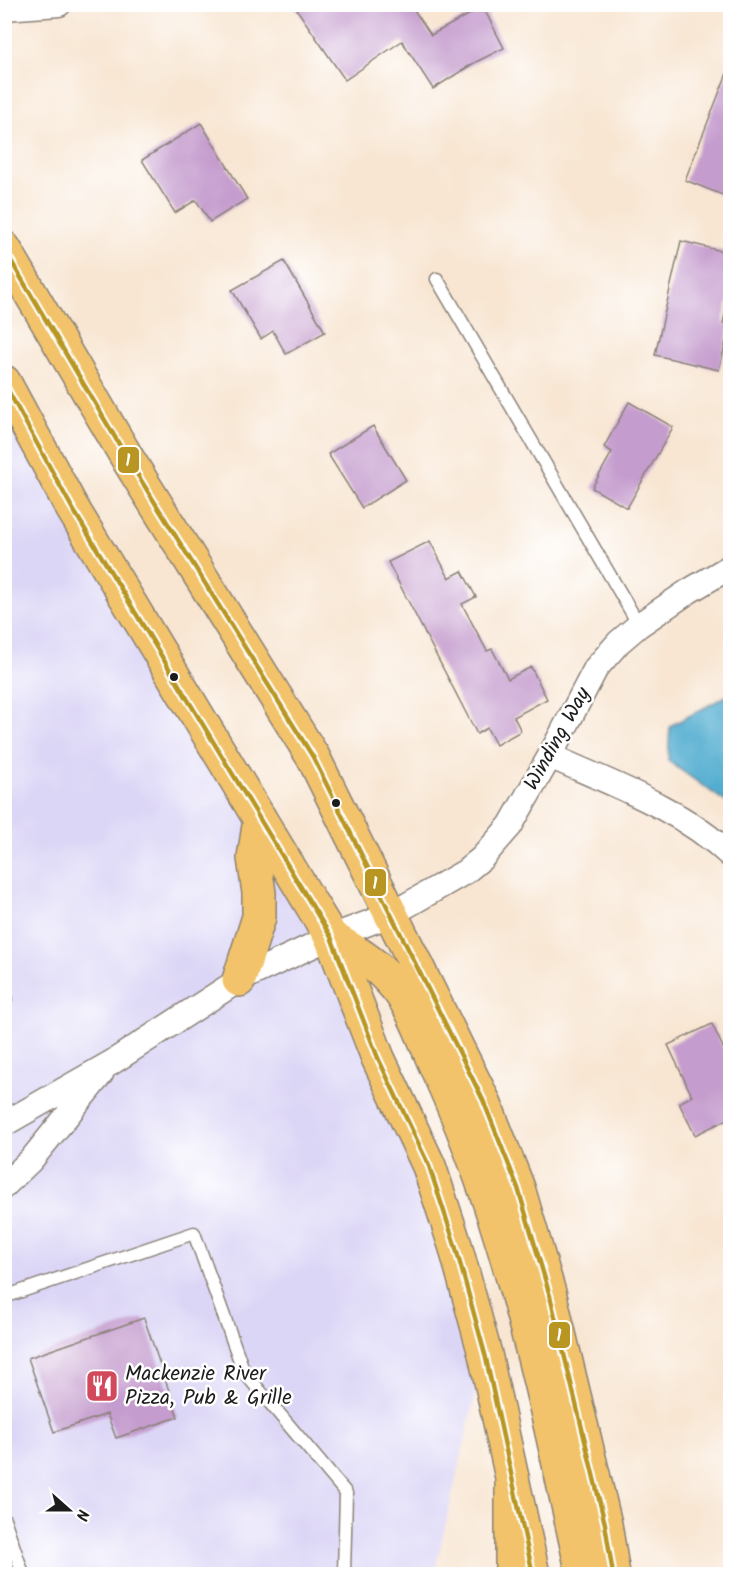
<svg xmlns="http://www.w3.org/2000/svg" width="735" height="1579" viewBox="0 0 735 1579" font-family="Kalam,sans-serif">
<style>
.built{fill:#dcd6f6}
.water{fill:#53add0;stroke:#386476;stroke-width:1.5}
.building{fill:#c59cce}
.lines{fill:none;stroke-linecap:round;stroke-linejoin:round}
.service-casing{stroke:#8a8178;stroke-width:15}
.minor-casing{stroke:#8a8178;stroke-width:27}
.primary-casing{stroke:#8a8178;stroke-width:36}
.motorway-casing{stroke:#8a8178;stroke-width:36}
.service{stroke:#fff;stroke-width:12}
.minor{stroke:#fff;stroke-width:24}
.primary{stroke:#f2c36a;stroke-width:33}
.motorway{stroke:#f2c36a;stroke-width:33}
.bus-1-casing{stroke:#fff;stroke-width:9}
.bus-1{stroke:#b99621;stroke-width:4.5}
.bus-dot{fill:#1c1c1c;stroke:#fff;stroke-width:2}
.labels{text-anchor:middle;dominant-baseline:central;stroke-width:5;stroke-linejoin:round;paint-order:stroke}
.street-label{font-size:21px;fill:#1c1c1c;stroke:#fff}
.poi-label{font-size:21px;fill:#1c1c1c;stroke:#fff;text-anchor:start}
.line-badge{stroke:#fff;stroke-width:2}
.badge-label{font-size:16px;text-anchor:middle;font-weight:bold;fill:#fff}
</style>
<rect width="100%" height="100%" fill="#fff"/>
<filter id="ink" filterUnits="userSpaceOnUse"><feTurbulence type="fractalNoise" baseFrequency=".0167" numOctaves="2"/><feDisplacementMap in="SourceGraphic" scale="12" xChannelSelector="R" yChannelSelector="G"/><feConvolveMatrix kernelMatrix="1 2 1 2 8 2 1 2 1" color-interpolation-filters="sRGB"/></filter>
<filter id="wash" filterUnits="userSpaceOnUse"><feTurbulence type="fractalNoise" baseFrequency=".008" numOctaves="4" result="noise"/><feDisplacementMap in="SourceGraphic" scale="24" xChannelSelector="R" yChannelSelector="G"/><feGaussianBlur stdDeviation="1.35" result="paint"/><feColorMatrix in="noise" values="0 0 0 0 0 0 0 0 0 0 0 0 0 0 0 0 0 1.4 0 .05"/><feComposite in="paint" operator="in"/></filter>
<g filter="url(#wash)">
<rect width="100%" height="100%" fill="#f8e6d3"/>
<!-- built -->
<path class="built" d="M4 382 331 937 485 1354 434 1574H5Z"/>
<!-- water -->
<path class="water" d="M730 694V805L668 761 670 726Z"/>
<g id="blocks">
<!-- building -->
<path class="building" d="M293 4H410L431 35 483 7 504 48 474 63 433 89 402 41 345 80Z
M729 68 730 69V198L685 180Z
M201 123 247 199 210 222 196 200 175 213 142 160Z
M681 241 730 253V291L723 323 730 325 719 370 655 355Z
M284 261 325 332 286 354 273 331 261 339 232 290Z
M629 402 673 427 627 508 592 488 612 452 604 447Z
M373 426 406 480 362 508 328 454Z
M430 541 449 578 462 571 476 597 462 604 487 651 492 649 508 679 531 667 547 699 514 717 521 731 496 745 487 728 477 734 388 562Z
M712 1024 730 1062V1118L695 1135 679 1103 692 1096 668 1045Z
M144 1318 178 1417 116 1438 107 1414 54 1432 28 1358Z"/>
</g>
</g>
<g filter="url(#ink)">
<use href="#blocks" fill-opacity="0" stroke="#8a8178" stroke-width="1.5"/>
<g class="lines">
<!-- service casing -->
<g class="service-casing">
<path id="service" d="M437 279 639 625
M4 995 6 998 4 1005
M4 1297 194 1233 244 1372 346 1493 344 1574
M4 1519 23 1574"/>
</g>
<!-- minor casing -->
<g class="minor-casing">
<path id="minor" d="M4 8 59 4
M550 756C612 784 680 808 730 855
M4 1124 111 1063 239 980 331 937 390 915 465 872 482 858 510 826 550 756 596 668 619 642 639 625 689 591 730 567
M4 1186 31 1160 101 1074"/>
</g>
<!-- primary casing -->
<g class="primary-casing">
<path id="primary" d="M4 248 129 461 313 757 483 1100 518 1188 550 1296 605 1524 613 1574
M4 382 71 506 331 937 378 1058 429 1166 455 1245 485 1354 533 1574
M331 937C356 952 376 963 395 986 415 1009 425 1043 438 1071 511 1230 546 1404 583 1574
M239 980 259 917V893L254 858 260 819"/>
</g>
<!-- motorway casing -->
<g class="motorway-casing">
<path id="motorway" d="M512 1478V1574"/>
</g>
<!-- service -->
<use href="#service" class="service"/>
<!-- minor -->
<use href="#minor" class="minor"/>
<!-- primary -->
<use href="#primary" class="primary"/>
<!-- motorway -->
<use href="#motorway" class="motorway"/>
<!-- bus-1 casing -->
<g class="bus-1-casing">
<path id="bus-1" d="M4 249 129 461 313 757 483 1100 518 1188 550 1296 605 1524 613 1574
M4 383 71 506 331 937 378 1058 429 1166 455 1245 485 1354 533 1574"/>
</g>
<!-- bus-1 -->
<use href="#bus-1" class="bus-1"/>
</g>
</g>
<!-- icons -->
<defs>
<g id="restaurant-square" transform="scale(1.725)"><rect x="-9" y="-9" width="18" height="18" rx="4" fill="#d1495b" stroke="#fff"/><path d="M-5-6h1v4h1v-4h1v4h1v-4h1v5L-1.5 .5V6h-2V.5L-5-1ZM5-6V6H3V1.5H1.5Q1.5-4 5-6Z" fill="#fff"/></g>
</defs>
<g fill-rule="evenodd">
<use href="#restaurant-square" x="102" y="1386"/>
</g>
<!-- markers -->
<g class="bus-dot">
<circle cx="174" cy="677" r="5"/>
<circle cx="336" cy="803" r="5"/>
</g>
<g class="labels">
<!-- street labels -->
<g class="street-label">
<text transform="translate(558 739) rotate(-61)">Winding Way</text>
</g>
<!-- poi labels -->
<g class="poi-label">
<text x="125" y="1374">Mackenzie River<tspan x="125" dy="24">Pizza, Pub &amp; Grille</tspan></text>
</g>
</g>
<g class="line-badge">
<rect x="117" y="446" width="23" height="28" rx="6" fill="#b99621"/>
<rect x="364" y="868" width="23" height="29" rx="6" fill="#b99621"/>
<rect x="548" y="1321" width="23" height="28" rx="6" fill="#b99621"/>
</g>
<g class="badge-label">
<text x="128" y="466">1</text>
<text x="375" y="889">1</text>
<text x="559" y="1341">1</text>
</g>
<!-- margin -->
<rect width="735" height="1579" fill="none" stroke="#fff" stroke-width="24"/>
<!-- north arrow -->
<g transform="translate(69 1510) rotate(111)" stroke="#ffffff" stroke-width="4.5" paint-order="stroke">
<path d="M0-4.5L10 22L0 15L-10 22Z" fill="#1c1c1c"/>
<text y="-9" font-size="16" font-weight="bold" text-anchor="middle" fill="#1c1c1c">N</text>
</g>
</svg>
